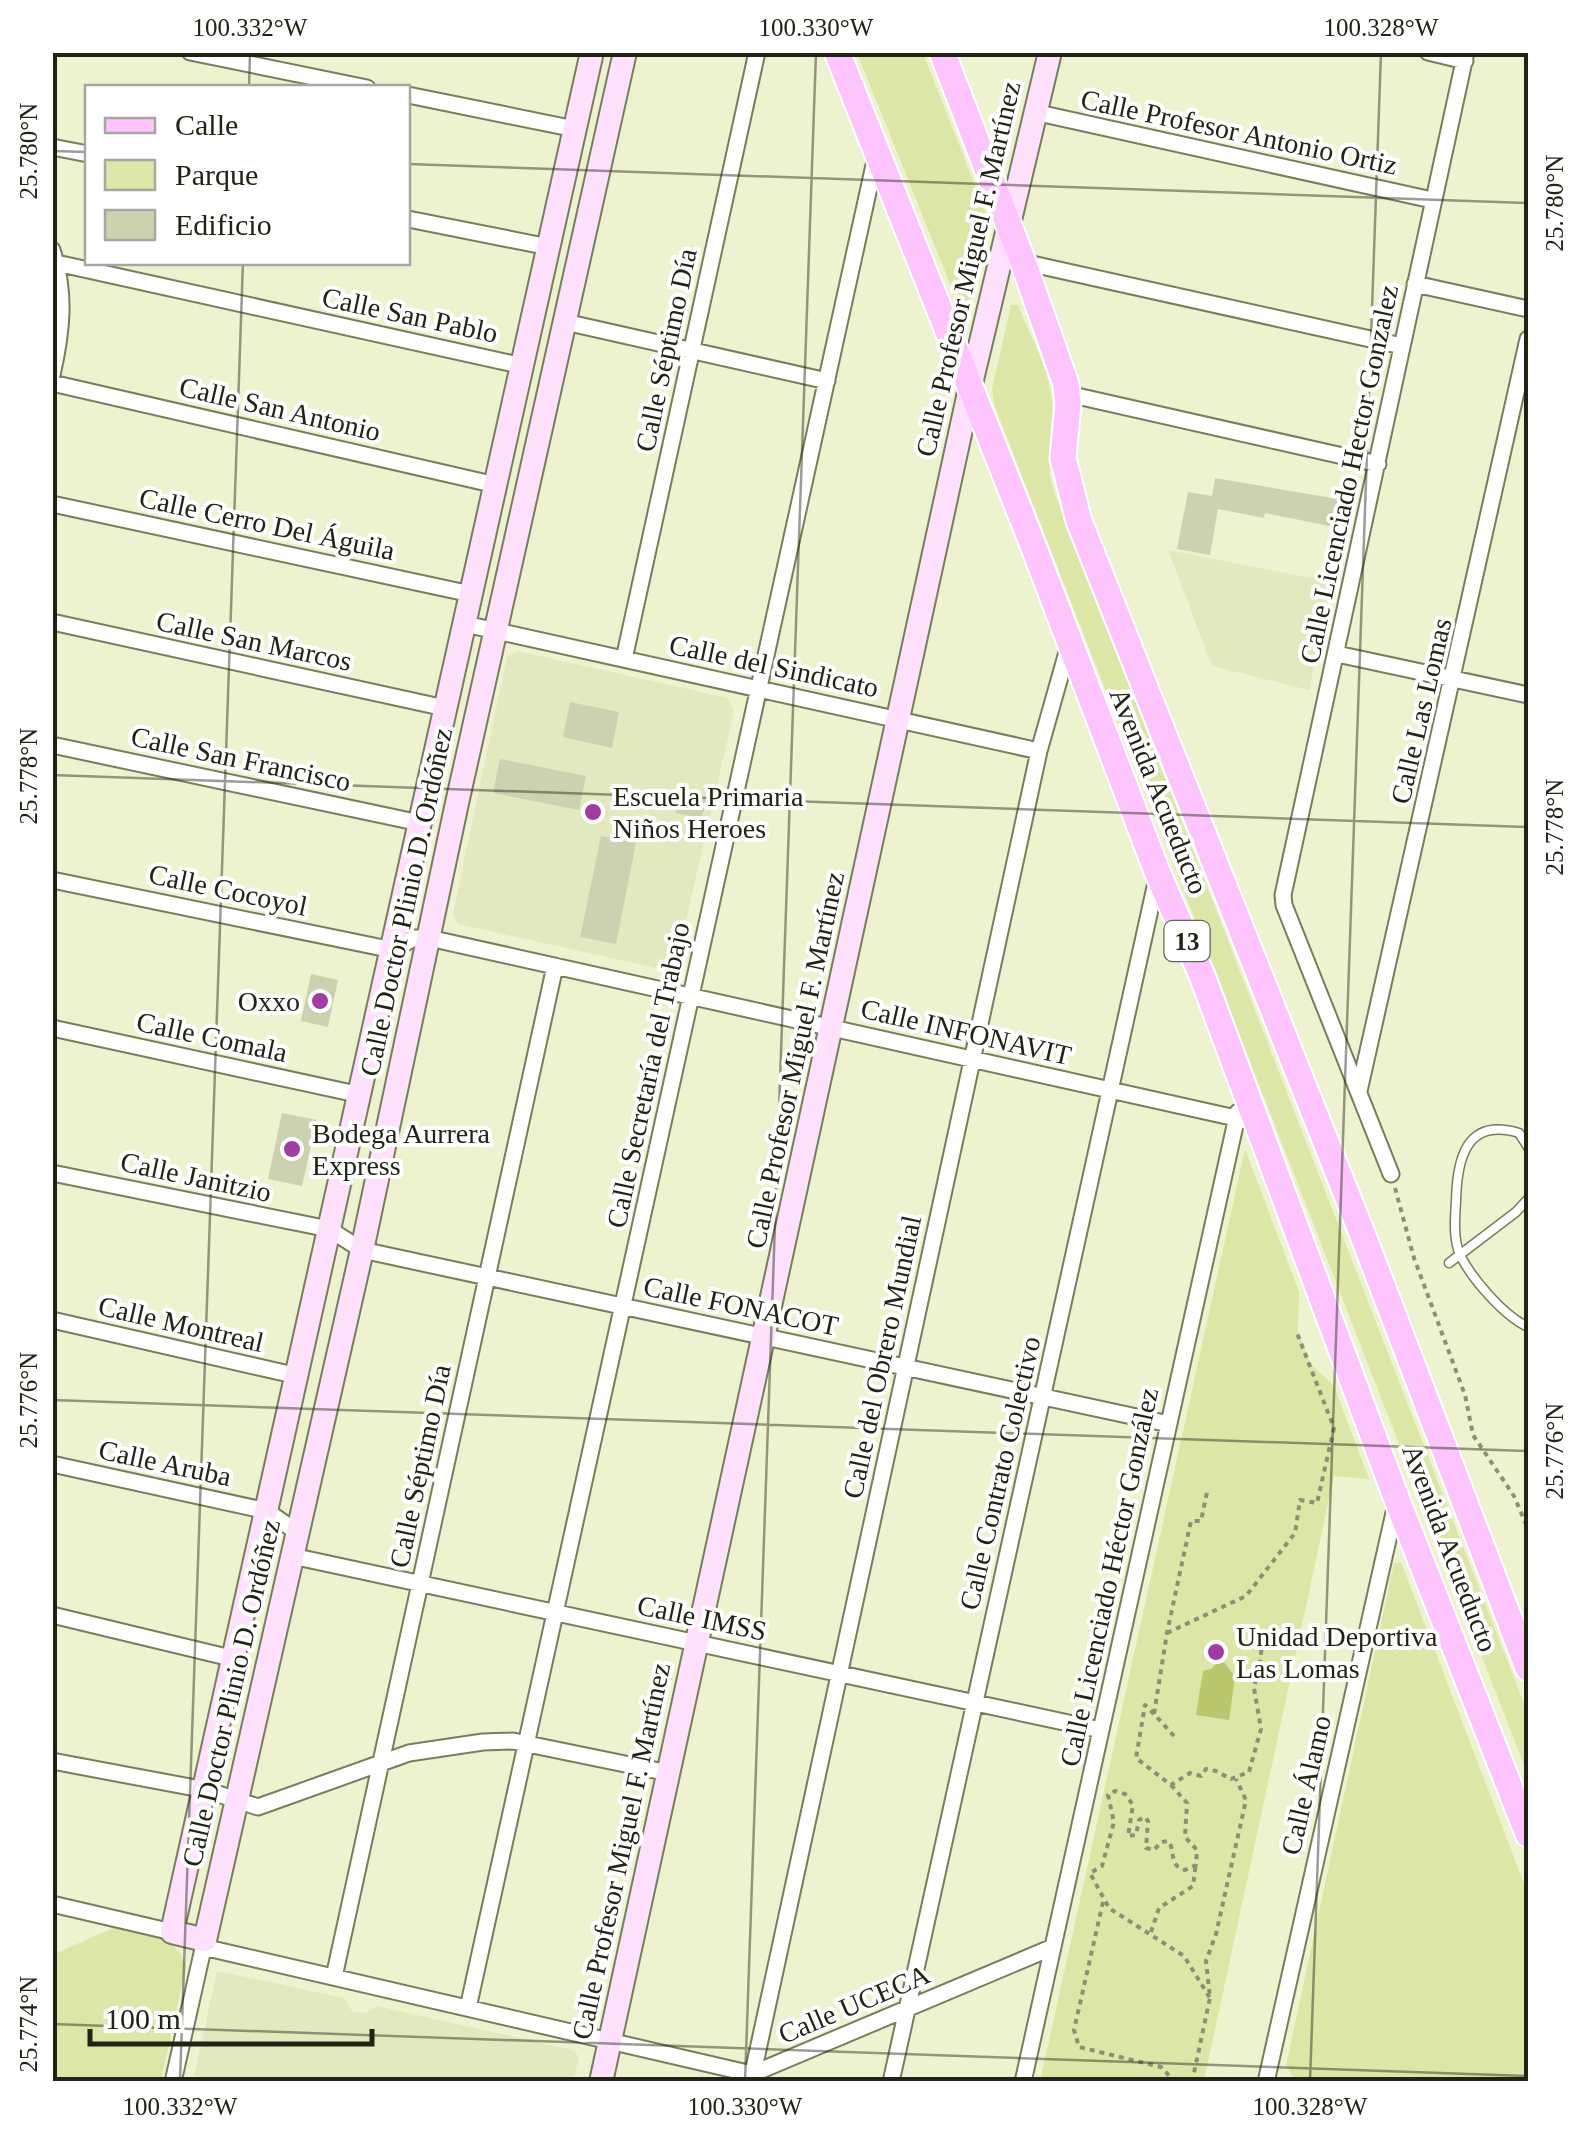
<svg xmlns="http://www.w3.org/2000/svg" width="1581" height="2134" viewBox="0 0 1581 2134" font-family="'Times New Roman',serif">
<style>
.built{fill:#e2e9be}
.green{fill:#dce6a6}
.water{fill:#bbc76d}
.building{fill:#ccd2af}
.lines{fill:none;stroke-linecap:round;stroke-linejoin:round}
.lane-casing{stroke:#787d5d;stroke-width:11}
.street-casing{stroke:#787d5d;stroke-width:19}
.secondary-casing{stroke:#787d5d;stroke-width:26}
.primary-casing{stroke:#fff;stroke-width:29}
.path{stroke:#8b8f75;stroke-width:4;stroke-dasharray:5 5;stroke-linecap:butt}
.lane{stroke:#fff;stroke-width:8}
.street{stroke:#fff;stroke-width:15}
.secondary{stroke:#ffe1fe;stroke-width:22}
.primary{stroke:#fec4fd;stroke-width:25}
.ticks{fill:none;stroke:#212315;stroke-width:2.5;stroke-opacity:0.45}
.poi-dot{fill:#a13ca1;stroke:#fff;stroke-width:4}
.labels{text-anchor:middle;dominant-baseline:central;stroke-width:8;stroke-linejoin:round;paint-order:stroke}
.shield{fill:#fff;stroke:#64655b;stroke-width:2.5}
.shield-label{font-size:25px;font-weight:bold;fill:#212315}
.street-label{font-size:28px;fill:#212315;stroke:#fff}
.poi-label{font-size:28px;fill:#212315;stroke:#fff;text-anchor:start}
.neatline{fill:none;stroke:#212315;stroke-width:4}
.ticks-label{font-size:25px;text-anchor:middle;fill:#212315}
</style>
<rect width="100%" height="100%" fill="#edf3cf"/>
<!-- built -->
<path class="built" d="M1168 550 1331 582 1309 690 1212 666Z
M517 651 728 698 734 711 676 964 665 970 458 924 453 913 507 657Z
M217 1971 344 1998 352 2011 366 2013 377 2006 573 2050 579 2057 573 2081H193Z"/>
<!-- green -->
<path class="green" d="M857 53H923L986 213 969 309 959 306Z
M1011 305H1018C1030 336 1050 370 1052 403 1054 443 1041 454 1056 497L1528 1714V1775L994 404 992 389Z
M1245 1149 1299 1292 1298 1331 1310 1363 1334 1386 1369 1479 1334 1476 1204 2081 1040 2082Z
M1401 1562 1528 1894V2081H1312L1293 2077 1286 2065 1394 1563Z
M113 1928C143 1934 176 1933 186 1966L161 2081H53L52 1955Z"/>
<!-- water -->
<path class="water" d="M1218 1662 1225 1663 1235 1677 1229 1720 1196 1715 1203 1671 1211 1669Z"/>
<!-- building -->
<path class="building" d="M1215 478 1344 500 1339 528 1265 513 1264 518 1218 509 1210 555 1177 549 1188 492 1212 496Z
M570 702 619 712 612 748 563 737Z
M500 759 586 776 579 810 493 793Z
M680 794 706 800 702 818 676 813Z
M601 836 636 843 616 944 580 937Z
M311 974 338 980 328 1027 301 1021Z
M282 1113 317 1120 302 1186 268 1179Z"/>
<g class="lines">
<!-- lane casing -->
<g class="lane-casing">
<path id="lane" d="M1528 1147 1519 1133C1466 1117 1457 1159 1456 1201 1455 1219 1453 1238 1460 1255 1472 1279 1504 1316 1528 1327
M1449 1263 1516 1212 1528 1199"/>
</g>
<!-- street casing -->
<g class="street-casing">
<path id="street" d="M190 52 367 88
M1428 52 1465 61
M408 95 575 129
M1034 112 1432 200
M52 147 88 154
M408 219 549 247
M52 250C66 293 62 331 52 375
M52 262 523 366
M1023 262 1402 346
M1415 284 1528 309
M565 322 827 381
M52 383 496 485
M1068 394 1378 464
M52 504 471 594
M52 622 445 708
M465 624 1039 751
M1337 654 1528 695
M624 659 757 52
M52 745 420 823
M52 880 393 950 414 938H429L1258 1123
M52 1028 361 1095
M1359 1091 1528 339
M52 1173 329 1229 362 1250 1169 1424
M1391 1174 1284 905 1283 895 1466 52
M52 1320 298 1376
M52 1464 267 1511 298 1533
M292 1556 1101 1730
M52 1615 235 1659
M52 1761 206 1790 258 1807 409 1753 483 1742 513 1741 669 1773
M52 1904 172 1932
M203 1947 752 2074 1053 1947
M334 1977 555 966
M468 2008 876 156
M173 2082 205 1940
M751 2082 1039 751 1069 645
M891 2082 1157 878
M1023 2082 1238 1112
M1266 2082 1396 1504"/>
</g>
<!-- secondary casing -->
<g class="secondary-casing">
<path id="secondary" d="M592 52 172 1932 205 1940 362 1250 457 803 625 52
M601 2082 970 388 1050 52"/>
</g>
<!-- primary casing -->
<g class="primary-casing">
<path id="primary" d="M837 52 1029 535 1158 874 1203 978 1397 1500 1528 1834
M942 52 1023 262 1066 384 1068 404 1063 458 1079 521 1362 1233 1528 1668"/>
</g>
<!-- path -->
<path class="path" d="M1395 1188 1414 1258 1465 1395 1473 1435 1514 1496 1528 1529
M1167 1633 1246 1596 1295 1533 1300 1500 1317 1503 1334 1428 1297 1333
M1154 1714 1145 1705 1136 1758 1171 1785 1190 1773 1201 1776 1206 1769 1216 1771 1231 1779 1249 1772 1261 1729 1254 1688 1261 1657 1262 1629
M1174 1736 1154 1714 1167 1633 1191 1521H1201L1207 1492
M1171 1785 1187 1803 1185 1837 1197 1850 1196 1865 1185 1870C1168 1866 1176 1850 1168 1841L1161 1842 1154 1850 1146 1848 1148 1821 1145 1817 1139 1820 1136 1835 1128 1836 1133 1805 1125 1794 1115 1791 1108 1795 1114 1822 1102 1866 1090 1873 1109 1908 1184 1956 1210 1998 1206 1961 1216 1934 1246 1800 1236 1779
M1103 1902 1074 2030 1079 2047 1161 2067 1175 2082
M1151 1932 1159 1908 1193 1886 1196 1863
M1192 2082 1210 1998"/>
<!-- lane -->
<use href="#lane" class="lane"/>
<!-- street -->
<use href="#street" class="street"/>
<!-- secondary -->
<use href="#secondary" class="secondary"/>
<!-- primary -->
<use href="#primary" class="primary"/>
</g>
<!-- ticks -->
<path class="ticks" d="M249 88 250 52M52 151 88 152M408 164 1528 203M52 775 1528 827M52 1400 1528 1451M52 2024 1528 2076M180 2082 243 262M745 2082 816 52M1310 2082 1381 52"/>
<!-- markers -->
<g class="poi-dot">
<circle cx="593" cy="812" r="10"/>
<circle cx="320" cy="1001" r="10"/>
<circle cx="292" cy="1149" r="10"/>
<circle cx="1216" cy="1652" r="10"/>
</g>
<g class="labels">
<!-- shield labels -->
<rect class="shield" x="1164.5" y="921" width="45" height="40" rx="8"/>
<g class="shield-label">
<text x="1187" y="941">13</text>
</g>
<!-- street labels -->
<g class="street-label">
<text transform="translate(1239 132) rotate(12)">Calle Profesor Antonio Ortiz</text>
<text transform="translate(968 269) rotate(-77)">Calle Profesor Miguel F. Martínez</text>
<text transform="translate(410 315) rotate(12)">Calle San Pablo</text>
<text transform="translate(666 350) rotate(-78)">Calle Séptimo Día</text>
<text transform="translate(280 409) rotate(13)">Calle San Antonio</text>
<text transform="translate(1349 474) rotate(-78)">Calle Licenciado Hector Gonzalez</text>
<text transform="translate(267 524) rotate(12)">Calle Cerro Del Águila</text>
<text transform="translate(254 641) rotate(12)">Calle San Marcos</text>
<text transform="translate(774 666) rotate(12)">Calle del Sindicato</text>
<text transform="translate(1421 711) rotate(-77)">Calle Las Lomas</text>
<text transform="translate(241 759) rotate(12)">Calle San Francisco</text>
<text transform="translate(1159 791) rotate(68)">Avenida Acueducto</text>
<text transform="translate(228 890) rotate(12)">Calle Cocoyol</text>
<text transform="translate(406 902) rotate(-78)">Calle Doctor Plinio D. Ordóñez</text>
<text transform="translate(966 1032) rotate(13)">Calle INFONAVIT</text>
<text transform="translate(212 1037) rotate(12)">Calle Comala</text>
<text transform="translate(795 1060) rotate(-78)">Calle Profesor Miguel F. Martínez</text>
<text transform="translate(648 1075) rotate(-78)">Calle Secretaría del Trabajo</text>
<text transform="translate(196 1177) rotate(12)">Calle Janitzio</text>
<text transform="translate(741 1306) rotate(12)">Calle FONACOT</text>
<text transform="translate(181 1324) rotate(13)">Calle Montreal</text>
<text transform="translate(882 1357) rotate(-78)">Calle del Obrero Mundial</text>
<text transform="translate(165 1463) rotate(12)">Calle Aruba</text>
<text transform="translate(420 1466) rotate(-78)">Calle Séptimo Día</text>
<text transform="translate(1000 1473) rotate(-77)">Calle Contrato Colectivo</text>
<text transform="translate(1450 1548) rotate(69)">Avenida Acueducto</text>
<text transform="translate(1109 1577) rotate(-78)">Calle Licenciado Héctor González</text>
<text transform="translate(702 1618) rotate(12)">Calle IMSS</text>
<text transform="translate(231 1693) rotate(-77)">Calle Doctor Plinio D. Ordóñez</text>
<text transform="translate(1306 1785) rotate(-77)">Calle Álamo</text>
<text transform="translate(621 1851) rotate(-78)">Calle Profesor Miguel F. Martínez</text>
<text transform="translate(854 2004) rotate(-23)">Calle UCECA</text>
</g>
<!-- poi labels -->
<g class="poi-label">
<text x="613" y="796">Escuela Primaria<tspan x="613" dy="32">Niños Heroes</tspan></text>
<text x="300" y="1001" text-anchor="end">Oxxo</text>
<text x="312" y="1133">Bodega Aurrera<tspan x="312" dy="32">Express</tspan></text>
<text x="1236" y="1636">Unidad Deportiva<tspan x="1236" dy="32">Las Lomas</tspan></text>
</g>
</g>
<!-- border -->
<rect width="1581" height="2134" fill="none" stroke="#ffffff" stroke-width="110"/>
<!-- legend -->
<rect x="85" y="85" width="325" height="180" fill="#ffffff" stroke="#a6a7a1" stroke-width="2.5"/>
<rect x="105" y="118" width="50" height="15" fill="#fec4fd" stroke="#a6a7a1" stroke-width="2.5"/>
<text x="175" y="135" font-size="30" fill="#212315">Calle</text>
<rect x="105" y="160" width="50" height="30" fill="#dce6a6" stroke="#a6a7a1" stroke-width="2.5"/>
<text x="175" y="185" font-size="30" fill="#212315">Parque</text>
<rect x="105" y="210" width="50" height="30" fill="#ccd2af" stroke="#a6a7a1" stroke-width="2.5"/>
<text x="175" y="235" font-size="30" fill="#212315">Edificio</text>
<!-- scale -->
<path d="M90 2029v15h282v-15" fill="none" stroke="#212315" stroke-width="5"/>
<text x="105" y="2029" font-size="30" fill="#212315" stroke="#ffffff" stroke-width="8" paint-order="stroke">100 m</text>
<rect x="55" y="55" width="1471" height="2024" class="neatline"/>
<g class="ticks-label">
<text x="250" y="36">100.332°W</text>
<text x="816" y="36">100.330°W</text>
<text x="1381" y="36">100.328°W</text>
<text transform="translate(28 151) rotate(-90)" y="9">25.780°N</text>
<text transform="translate(1554 203) rotate(-90)" y="9">25.780°N</text>
<text transform="translate(28 776) rotate(-90)" y="9">25.778°N</text>
<text transform="translate(1554 827) rotate(-90)" y="9">25.778°N</text>
<text transform="translate(28 1400) rotate(-90)" y="9">25.776°N</text>
<text transform="translate(1554 1451) rotate(-90)" y="9">25.776°N</text>
<text transform="translate(28 2024) rotate(-90)" y="9">25.774°N</text>
<text x="180" y="2115">100.332°W</text>
<text x="745" y="2115">100.330°W</text>
<text x="1310" y="2115">100.328°W</text>
</g>
</svg>
